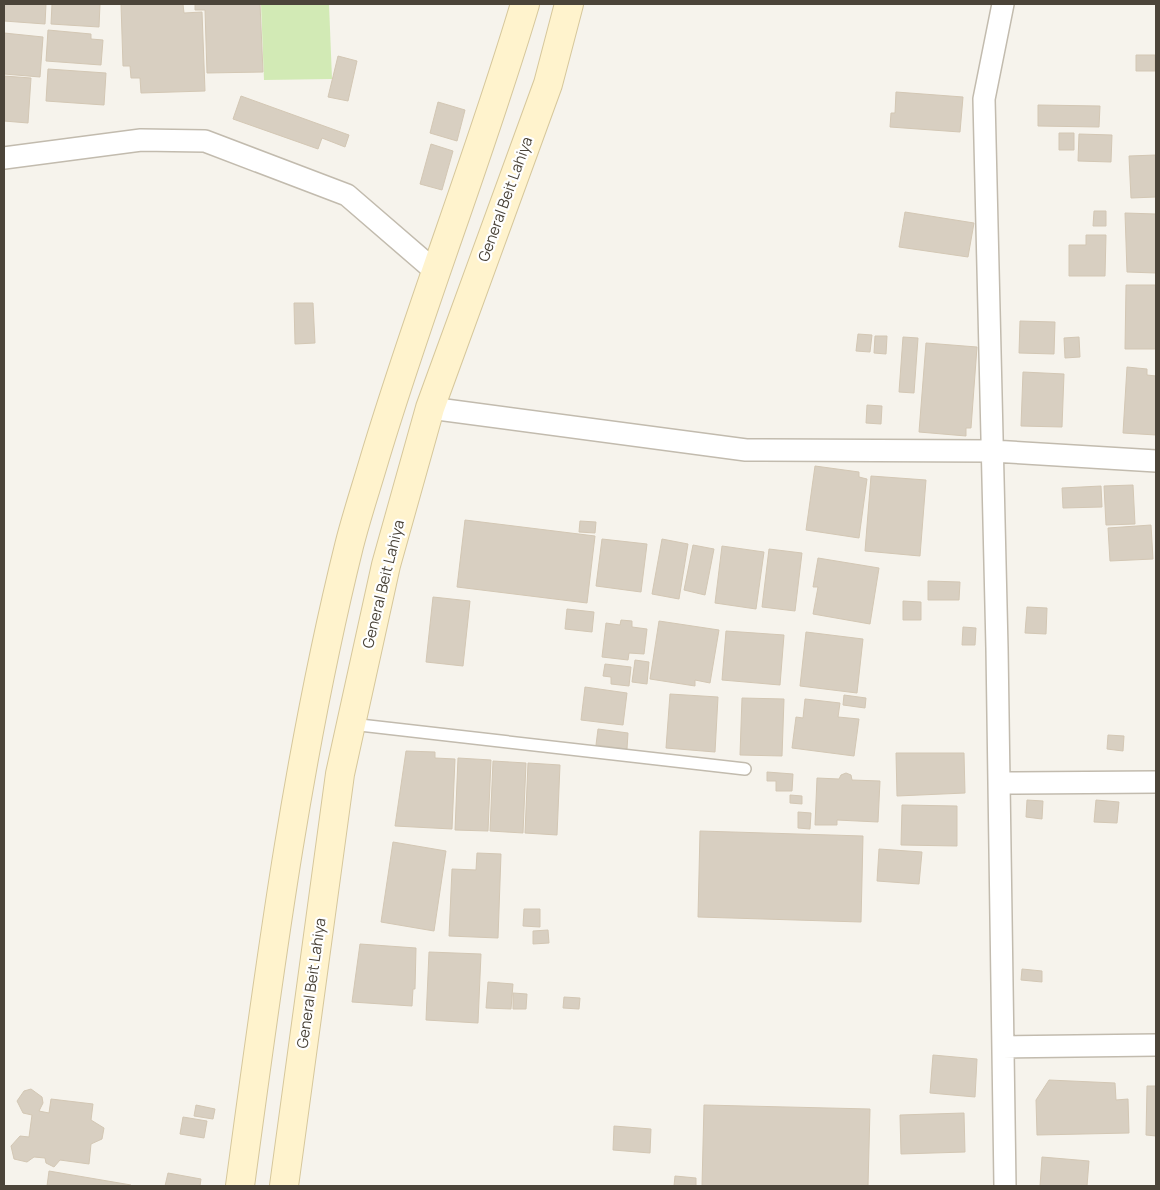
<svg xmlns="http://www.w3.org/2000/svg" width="1160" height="1190" viewBox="0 0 1160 1190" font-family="Manrope,sans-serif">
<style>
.green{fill:#d2eab5}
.building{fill:#d8cfc1;stroke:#d3c7b4}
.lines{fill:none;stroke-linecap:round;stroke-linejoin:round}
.service-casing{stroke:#c2bbae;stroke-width:14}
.minor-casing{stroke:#c2bbae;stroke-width:24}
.secondary-casing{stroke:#d6c79b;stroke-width:30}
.service{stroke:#fff;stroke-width:11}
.minor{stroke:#fff;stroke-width:21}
.secondary{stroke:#fff3cd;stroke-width:28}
.labels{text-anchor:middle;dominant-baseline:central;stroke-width:4.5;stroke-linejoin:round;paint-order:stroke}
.street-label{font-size:15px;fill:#4b4439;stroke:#fff}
</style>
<rect width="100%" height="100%" fill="#f6f3ec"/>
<!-- green -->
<path class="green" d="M261 4H329L332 79 264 80Z"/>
<!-- building -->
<path class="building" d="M4 4H46L45 24 4 21Z
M52 4H100L99 27 51 24Z
M121 4H183L184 13 202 12 205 91 141 93 140 78H131L130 66H123Z
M195 4H260L263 72 207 73 205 10H195Z
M48 30 91 34V39L103 40 101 65 46 61Z
M4 33 43 37 40 77 4 74Z
M1136 55H1155V71H1136Z
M338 56 357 61 348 101 328 97Z
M48 69 106 73 104 105 46 101Z
M4 76 31 78 28 123 4 121Z
M896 92 963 97 960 132 890 127 891 113H895Z
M241 96 349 135 345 147 322 138 318 149 233 119Z
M438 102 465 110 457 141 430 133Z
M1038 105 1100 106 1099 127 1038 126Z
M1059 133H1074V150H1059Z
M1079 134 1112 135 1111 162 1078 161Z
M431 144 453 151 442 190 420 184Z
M1156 155V197L1131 198 1129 156Z
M1094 211H1106V226H1093Z
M905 212 974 223 968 257 899 247Z
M1125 213 1156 214V273L1127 272Z
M1086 235H1106L1105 276H1069V245H1086Z
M1126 285H1156V349H1125Z
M294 303H313L315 343 295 344Z
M1020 321 1055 322 1054 354 1019 353Z
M858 334 872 335 870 352 856 351Z
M875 336H887L886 354 874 353Z
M903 337 918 338 914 393 899 392Z
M1079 337 1080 357 1065 358 1064 338Z
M926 343 977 347 971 428H966V436L919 432Z
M1127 367 1147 369V375L1156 376V435L1123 433Z
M1023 372 1064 374 1062 427 1021 426Z
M867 405 882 406 881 424 866 423Z
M815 466 859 472V477L867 479 859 538 806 530Z
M871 476 926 480 920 556 865 551Z
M1133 485 1135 524 1106 525 1104 486Z
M1101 486 1102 507 1063 508 1062 488Z
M465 520 595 536 587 603 457 587Z
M580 521 596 522 595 533 579 532Z
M1151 525 1153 559 1110 561 1108 528Z
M602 539 647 544 641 592 596 586Z
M662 539 688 544 679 599 652 594Z
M693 545 714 549 705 595 684 590Z
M722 546 764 552 756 609 715 603Z
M769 549 802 553 795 611 762 607Z
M818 558 879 568 870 624 813 614 818 587H813Z
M928 581 960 582 959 600H928Z
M433 597 470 601 463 666 426 662Z
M903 601 921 602V620H903Z
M1027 607 1047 608 1046 634 1025 633Z
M567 609 594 612 592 632 565 629Z
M621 620 632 621V627L647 629 644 654 629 653 628 660 602 657 606 623 620 625Z
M659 621 719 630 710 683 695 680V686L650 679Z
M963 627 976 628 975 645H962Z
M726 631 784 635 780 685 722 680Z
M806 632 863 639 857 693 800 686Z
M635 660 649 662 647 684 632 682Z
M605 664 631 667 629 686 611 684V677L603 676Z
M585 687 627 693 623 725 581 720Z
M670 694 718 697 715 752 666 748Z
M844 695 866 698 865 708 843 705Z
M742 698 784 699 782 756 740 755Z
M805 699 840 703 838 717 859 719 854 756 792 748 796 717 803 718Z
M598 729 628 733 627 749 596 745Z
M1108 735 1124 736 1123 751 1107 749Z
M406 751 435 752V758L455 759 452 829 395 826Z
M896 753H964L965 793 897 796Z
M458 758 491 760 488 831 455 830Z
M493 761 526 763 523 833 490 831Z
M528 763 560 765 557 835 525 833Z
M767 772 793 774 792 791H776V781H767Z
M846 773 851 775 852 780 880 781 878 822 837 820V825H815L817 778 839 779 841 775Z
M790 795 802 796V804L790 803Z
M1027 800 1043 801 1042 819 1026 817Z
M1096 800 1119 802 1117 823 1094 822Z
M902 805 957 806V846L901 845Z
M798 812 811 813 810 829 798 828Z
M700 831 863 836 861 922 698 917Z
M393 842 446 851 434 931 381 922Z
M879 849 922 852 919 884 877 881Z
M477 853 501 854 498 938 449 936 452 869 476 870Z
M524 909H540V927L523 926Z
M548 930 549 943 533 944V931Z
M360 944 416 948 415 989H413L412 1006 352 1002Z
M429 952 481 954 478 1023 426 1020Z
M1022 969 1042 971V982L1021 980Z
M488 982 513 984 511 1009 486 1008Z
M513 993 527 994 526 1009H513Z
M564 997 580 998 579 1009 563 1008Z
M933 1055 977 1059 975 1097 930 1093Z
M1049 1080 1115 1083 1116 1100 1128 1099 1129 1133 1037 1135 1036 1100Z
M1147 1086H1156V1136L1146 1135Z
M31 1089 42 1097 43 1103 39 1111 49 1113 51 1099 93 1104 91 1120 104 1128 102 1139 91 1144 89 1164 60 1160 54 1167 46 1163 45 1158 34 1157 27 1162 14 1159 11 1146 20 1136 29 1137 32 1115 23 1113 17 1101 24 1091Z
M196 1105 215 1109 213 1119 194 1116Z
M704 1105 870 1109 868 1186H702Z
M964 1113 965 1152 901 1154 900 1115Z
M183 1117 207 1121 204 1138 180 1134Z
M614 1126 651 1129 650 1153 613 1150Z
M1042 1157 1089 1161 1087 1186H1040Z
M49 1171 131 1185V1186H47Z
M168 1173 201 1179 200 1186H165Z
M675 1176 696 1178V1186H674Z"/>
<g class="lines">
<!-- service casing -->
<g class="service-casing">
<path id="service" d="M351 724 745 769"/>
</g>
<!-- minor casing -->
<g class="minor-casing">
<path id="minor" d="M1003 4 984 99 997 648 1005 1186
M4 158 141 140 205 141 347 195 435 271
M430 408 746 450 992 451 1156 461
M999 783 1156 782
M1003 1047 1156 1045"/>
</g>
<!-- secondary casing -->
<g class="secondary-casing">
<path id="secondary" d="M240 1186C269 972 297 756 349 546 356 518 365 491 373 464 419 309 479 159 525 4
M284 1186 340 774 386 565 430 408 548 84 569 4"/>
</g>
<!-- service -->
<use href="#service" class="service"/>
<!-- minor -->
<use href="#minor" class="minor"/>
<!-- secondary -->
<use href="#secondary" class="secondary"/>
</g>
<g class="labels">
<!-- street labels -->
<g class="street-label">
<text transform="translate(505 199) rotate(-70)">General Beit Lahiya</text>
<text transform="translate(383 584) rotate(-76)">General Beit Lahiya</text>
<text transform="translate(311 983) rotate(-82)">General Beit Lahiya</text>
</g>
</g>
<!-- border -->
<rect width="1160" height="1190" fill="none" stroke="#4b4439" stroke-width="10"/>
</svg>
